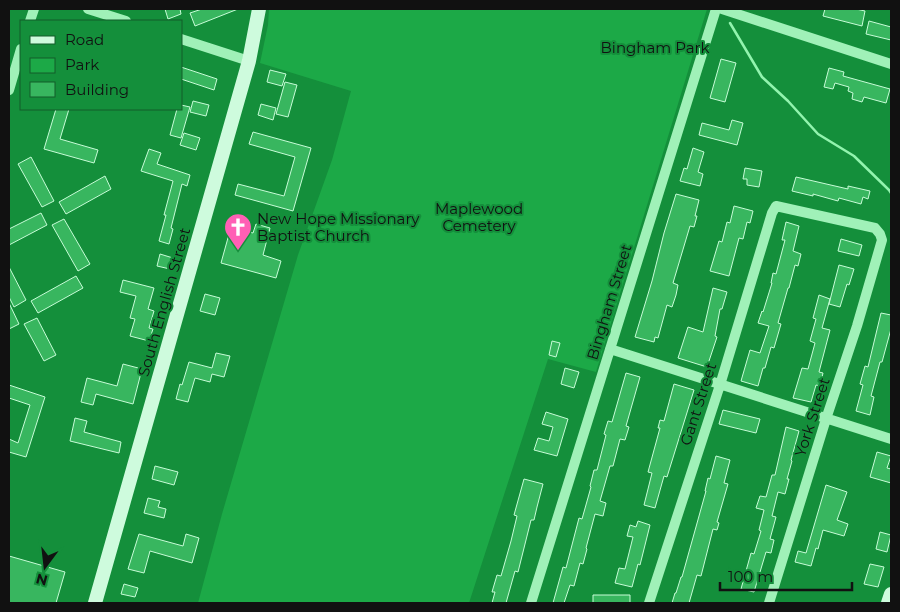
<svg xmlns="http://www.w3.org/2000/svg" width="900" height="612" viewBox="0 0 900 612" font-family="Montserrat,sans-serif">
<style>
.green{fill:#1ca947}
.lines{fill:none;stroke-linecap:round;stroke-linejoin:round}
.stream{stroke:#92f4ae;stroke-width:2.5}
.building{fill:#38b65f;stroke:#c7fcd7}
.street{stroke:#a0f1b8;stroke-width:10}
.secondary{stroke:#cefbdd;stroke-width:14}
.labels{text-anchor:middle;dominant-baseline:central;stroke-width:4;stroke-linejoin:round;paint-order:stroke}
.park-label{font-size:15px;fill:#111;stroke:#148f3b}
.poi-label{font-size:15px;fill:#111;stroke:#148f3b;text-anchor:start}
.street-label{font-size:15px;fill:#111;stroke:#148f3b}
</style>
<rect width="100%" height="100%" fill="#148f3b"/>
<!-- green -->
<path class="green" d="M269 9H707L596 372 548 359 469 603H198L222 514 298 255 332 160 351 91 260 63 268 25Z"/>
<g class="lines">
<!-- stream -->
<path class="stream" d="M730 23 762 77 788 101 818 134 854 156 889 190 891 193"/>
</g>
<!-- building -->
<path class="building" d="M165 9H180L181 14 168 19Z
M202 9H238L195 26 190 13Z
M825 9H856L865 11 862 26 823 16Z
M869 21 891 27V40L866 34Z
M721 59 736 63 725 102 710 98Z
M181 67 217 79 214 90 181 79Z
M829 68 844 72 843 76 890 89 886 103 864 97 862 102 852 99 853 93 848 91 849 87 835 83 833 89 824 87Z
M270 70 286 74 282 86 267 82Z
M285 82 297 85 288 117 276 114Z
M193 101 209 105 206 116 190 112Z
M261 104 276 108 273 120 258 115Z
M181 105 190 107 181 138 170 135 177 109H181Z
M56 109H69L60 139 98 150 94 163 44 149Z
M732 120 743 123 737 145 699 135 702 123 729 130Z
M253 132 311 148 293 211 235 195 238 184 284 196 295 157 249 144Z
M184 133 200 138 196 150 180 145Z
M693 148 704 152 698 172 703 174 700 186 680 181 684 168 687 169Z
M149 149 161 153 157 164 190 175 187 186 182 184 171 228 173 229 169 244 159 241 166 215H164L173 181 141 171Z
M31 157 54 201 42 207 18 164Z
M745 168 762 171 759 187 747 185V179H743Z
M105 176 111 189 66 214 59 202Z
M796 177 848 189V186L870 191 868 199 863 197 861 204 839 198 838 201 813 194V196L792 191Z
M676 194 699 200 695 216H697L694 227 690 226 673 283 678 285 676 295 672 307 667 305 658 338 655 337 654 342 635 337 652 281 664 233Z
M734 206 753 211 750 223 747 222 743 239 739 238 729 276 710 271 719 241 722 242 727 222 730 223Z
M41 213 47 225 9 245V229Z
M64 219 90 264 78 271 52 225Z
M786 222 799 226 793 251 801 254 798 266 795 265 789 288H788L778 323 781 324 774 348 771 347 765 368H763L758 386 741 381 750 350 760 353 769 326 758 323 762 311 763 312 772 283H771L773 273 776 274 785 240H782Z
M256 224 270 228 263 255 281 261 276 278 221 263 231 227 253 233Z
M841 239 862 245 859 256 838 251Z
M160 254 173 258 170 269 157 266Z
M839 265 854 269 849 285 847 284 840 307 829 304Z
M9 267 26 300 14 307 9 297Z
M76 276 83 288 38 313 31 301Z
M123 280 154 288 148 309 154 311 149 328 153 329 149 341 130 336 135 319 130 318 136 296 120 292Z
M713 288 727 292 722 309H720L715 336 717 337 707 367 678 358 688 327 703 332Z
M205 294 220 298 215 315 200 311Z
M819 295 830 299 822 328 830 330 819 372 823 373 820 386 816 385 811 402 793 398 802 368 808 369 815 343 810 341 816 319 813 318Z
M9 303 19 324 9 329Z
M881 313 891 315V329L882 362H880L871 396 874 397 870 415 856 411 863 385 860 384 865 366 868 367Z
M37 318 56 355 44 361 24 324Z
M552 341 560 343 556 357 549 355Z
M216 353 230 356 224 377 212 374 210 382 195 378 188 402 176 399 180 384 182 385 189 362 212 368Z
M123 364 142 369 133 404 96 394 93 405 81 402 87 378 117 386Z
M565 368 579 372 574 388 561 384Z
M626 373 640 377 626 426 629 427 625 440 620 439 613 466H610L600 501 606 503 603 516 595 514 586 548 587 549 583 564 580 563 574 586 570 585 564 603H553L563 567 566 568 579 518 582 519 591 487 590 486 594 470H597L606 435 604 434 608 421 612 422Z
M674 384 694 390 667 477 664 476 655 508 644 505 652 473 648 472 660 428H658L660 420 664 421Z
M9 385 45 397 26 457 9 452V439L18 443 30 405 9 398Z
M723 410 760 419 756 433 719 424Z
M546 412 568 419 557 456 534 450 538 438 549 441 553 427 542 424Z
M75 418 87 421 84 432 121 442 119 453 70 441Z
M786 427 799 431 791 460 792 461 787 479H789L785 494 778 492 772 516 776 517 770 539 774 540 771 553 766 552 754 592 741 589 751 553 754 554 761 531 759 530 764 510 756 508 760 496 766 497 772 475H775Z
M877 452 891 456 887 468 891 469V483L870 477Z
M716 456 730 460 724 483 728 484 717 522 719 523 717 530 713 529 701 576 697 575 689 603H672L675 593H676L681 577H682L706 491H705L708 478 710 479Z
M155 466 178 472 174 485 152 479Z
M524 479 543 484 537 507 534 520H531L518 572 515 571 506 603H492L495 592H492L497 575 501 576 511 541 517 516 514 515Z
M826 485 847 492 837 520 848 524 844 536 823 530 818 549 816 548 811 566 795 562 798 551 806 553Z
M148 498 160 501 158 507 166 509 164 518 144 513Z
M638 521 650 525 640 565 638 564 632 587 615 583 619 568 625 569 633 537 627 536 630 525 636 527Z
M880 532 891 535 887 552 876 549Z
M139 534 183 546 186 534 199 538 192 563 150 551 144 573 128 569Z
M9 556 65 572 56 603H9Z
M870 564 884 567 878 587 864 584Z
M124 584 138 588 135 597 121 594Z
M593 595H630V603H593Z"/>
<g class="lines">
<!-- street -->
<path class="street" d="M88 9 126 21
M722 9 891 64
M30 21 34 9
M181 39 249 61
M9 90 21 49
M610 349 891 439
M531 603 716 9
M649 603 720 385 772 213 776 206 875 228 880 234 882 240 857 326 826 419 769 603"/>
<!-- secondary -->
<path class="secondary" d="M95 603 249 61 259 9
M888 603 891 594"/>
</g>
<!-- icons -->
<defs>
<g id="church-pin" transform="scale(1.4375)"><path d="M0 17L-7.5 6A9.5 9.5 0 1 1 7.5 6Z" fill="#ff5fb5" stroke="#148f3b"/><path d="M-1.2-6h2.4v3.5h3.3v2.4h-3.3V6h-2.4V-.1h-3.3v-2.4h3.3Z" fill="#fff"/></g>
</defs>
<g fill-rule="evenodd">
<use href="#church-pin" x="238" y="227"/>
</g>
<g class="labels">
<!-- park labels -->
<g class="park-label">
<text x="655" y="47">Bingham Park</text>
<text x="479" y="208">Maplewood<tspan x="479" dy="17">Cemetery</tspan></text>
</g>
<!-- poi labels -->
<g class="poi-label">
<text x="257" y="218">New Hope Missionary<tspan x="257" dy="17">Baptist Church</tspan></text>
</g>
<!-- street labels -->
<g class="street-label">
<text transform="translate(164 302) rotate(-74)">South English Street</text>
<text transform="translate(609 302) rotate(-73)">Bingham Street</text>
<text transform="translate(698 404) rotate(-72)">Gant Street</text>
<text transform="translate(812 417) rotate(-72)">York Street</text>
</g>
</g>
<!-- border -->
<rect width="900" height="612" fill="none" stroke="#111111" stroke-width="20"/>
<!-- legend -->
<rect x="20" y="20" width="162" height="90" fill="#148f3b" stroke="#135d2a"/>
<rect x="30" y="36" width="25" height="8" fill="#cefbdd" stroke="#135d2a"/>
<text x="65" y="45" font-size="15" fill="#111111">Road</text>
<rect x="30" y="58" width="25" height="15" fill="#1ca947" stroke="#135d2a"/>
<text x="65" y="70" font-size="15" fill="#111111">Park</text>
<rect x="30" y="82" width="25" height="15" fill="#38b65f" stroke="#135d2a"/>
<text x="65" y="95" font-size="15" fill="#111111">Building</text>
<!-- north arrow -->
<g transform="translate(45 567) rotate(195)" stroke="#148f3b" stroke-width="4" paint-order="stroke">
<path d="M0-4L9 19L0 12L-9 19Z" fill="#111111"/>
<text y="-8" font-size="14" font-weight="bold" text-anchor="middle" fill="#111111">N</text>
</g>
<!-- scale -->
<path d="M720 582v8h132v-8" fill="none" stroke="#111111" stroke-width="2.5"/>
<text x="728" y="582" font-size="15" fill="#111111" stroke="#148f3b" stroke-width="4" paint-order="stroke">100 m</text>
</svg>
